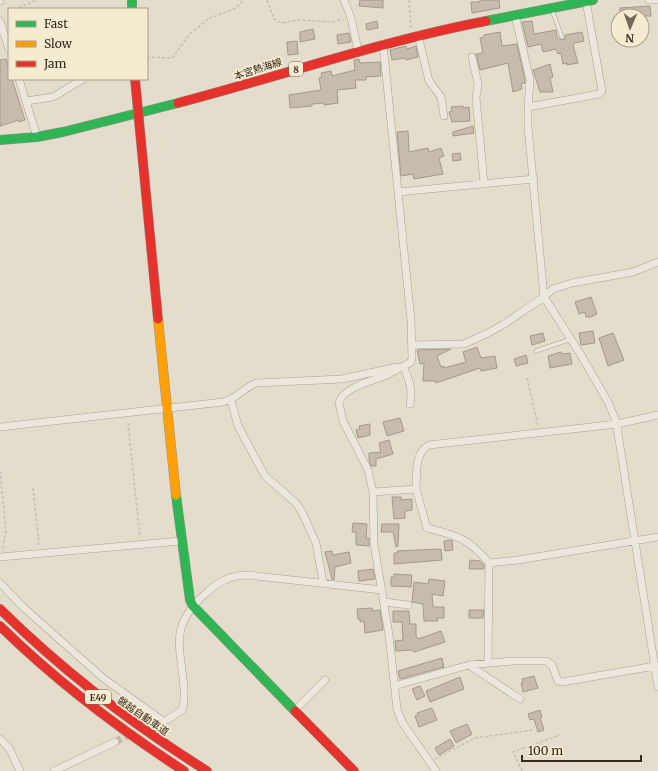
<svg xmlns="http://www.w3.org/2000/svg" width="658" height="771" viewBox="0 0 658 771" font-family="Merriweather,'Noto Sans JP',serif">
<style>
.building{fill:#c7bbad;stroke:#a4988b}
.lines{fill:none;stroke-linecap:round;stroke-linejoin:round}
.street-tunnel{stroke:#c1b9a9;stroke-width:7;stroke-dasharray:7 3.5;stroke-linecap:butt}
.lane-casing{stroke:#a9a295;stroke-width:4.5}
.street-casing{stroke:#a9a295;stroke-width:8}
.fast-casing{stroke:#989185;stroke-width:10}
.slow-casing{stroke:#989185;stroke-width:10}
.jam-casing{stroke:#989185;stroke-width:10}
.path{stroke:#c4beb4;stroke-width:1.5;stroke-dasharray:3 2;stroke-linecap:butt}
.lane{stroke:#ece7dd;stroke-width:3.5}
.street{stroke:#ece7dd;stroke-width:7}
.fast{stroke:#30b455;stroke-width:9}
.slow{stroke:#ff9f0a;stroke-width:9}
.jam{stroke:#e5322d;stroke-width:9}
.labels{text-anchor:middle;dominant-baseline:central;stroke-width:3.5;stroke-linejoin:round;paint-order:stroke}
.shield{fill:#f5ebd1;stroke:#706453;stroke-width:1}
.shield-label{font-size:9px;font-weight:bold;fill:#372a1d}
.street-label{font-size:10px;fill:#372a1d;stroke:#f5ebd1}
</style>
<rect width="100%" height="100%" fill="#e4ddcc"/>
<!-- building -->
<path class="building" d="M360 0H383V8L359 6Z
M480 0H499L500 8 472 13 471 2H480Z
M650 6 651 16H620V8Z
M377 21 378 28 367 30 366 24Z
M532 21 534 34 556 30 557 37 562 40 565 39V35L582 32 584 41 575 43 573 45 578 63 567 65V63L563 64 561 53 558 54 556 49 543 52 541 44 528 47 522 22Z
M313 29 315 39 300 42V32Z
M500 32 502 46 517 44 525 80V83L521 84 522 89 513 92 508 63 480 70 476 54 483 53 480 38 484 37V35Z
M349 33 351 42 338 44 337 35Z
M297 41 298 54 288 55 287 42Z
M406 46 407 49 416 46 418 57 406 60 405 58 392 60 390 50Z
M6 59 9 70V79H12L25 120 19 122V120L0 126V60Z
M359 59 360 63 380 62 381 76 366 77V80H355L356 88 337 90 338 103 324 105V103L312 104V106L290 108 289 95 321 90 319 78 322 77 321 73 331 71 332 76 355 70 354 60Z
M550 64 553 77 550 78 553 92H540L533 70Z
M463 106V108L469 107 470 121 452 122 449 112 452 111 451 107Z
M473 126 474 133 453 136V132Z
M408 131 409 152 428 148 429 152 441 148 444 156 439 158 443 174 414 179 413 174 401 176 397 132Z
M460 153 461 160 453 161 452 154Z
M591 297 597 314 591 317H586L585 312 579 314 575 302Z
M593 331 595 343 581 345 579 333Z
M543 333 545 341 532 345 530 336Z
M613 333 624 360 608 366 599 338Z
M477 347 481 358 495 356 497 368 481 371 480 368 436 383 435 381H423L424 363 420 364 417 350 451 349 437 356 441 367 444 366V368L466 362 463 352Z
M561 352 562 354 570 353 572 364 550 368 548 356Z
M526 355 528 363 516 366 514 359Z
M400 418 404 431 387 436 383 422Z
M370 424V435L358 438 356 430 360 429 359 426Z
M389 440 393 454 376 459V466H371L369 460V453L381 452 379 443Z
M392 497H401V500L412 499V510L405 511V518L394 519Z
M353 523 367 524 366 538H369V546L356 545V532H352Z
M382 524H399L398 546 396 547 393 532H381Z
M452 540 453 550 445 551 444 541Z
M441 549 442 560 394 564V553H398L397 551Z
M332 551 333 555 349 552 351 563 335 567 334 580 332 579 325 552Z
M470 560 480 561 484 565V569H469Z
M373 569 375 579 359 581 358 571Z
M394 574 412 575 411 587 391 586V577H394Z
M429 579 445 581 443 596 432 594 433 607H444V618H437L438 621H424L423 604 412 602 414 582 428 584Z
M372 608 373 611 380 610 383 630 365 633 364 621 360 622V619H358L357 609Z
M469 610H484L483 618H469Z
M393 611H409L410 624H416V636L418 639 441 631 445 642 414 652 412 650 396 651 395 641 403 640 402 622H393Z
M442 658 444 667 400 679 398 671Z
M534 676 538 688 523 692 521 683H523L522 679Z
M460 677 464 689 430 702 426 691Z
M420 686 425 696 417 700 412 689Z
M432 708 437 720 419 727 415 716 418 715 417 713Z
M540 710 542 717H540L544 730 538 732 534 719 530 720 528 714Z
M467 724 472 734 456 743 450 731Z
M450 739 454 746 439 755 435 748Z"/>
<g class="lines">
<!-- street-tunnel -->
<path class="street-tunnel" d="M115 742 131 734"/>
<!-- lane casing -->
<g class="lane-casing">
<path id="lane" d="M552 10 562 37
M536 351 571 339"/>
</g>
<!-- street casing -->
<g class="street-casing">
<path id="street" d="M344 0 351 18 358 50
M649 0H658
M0 1V0
M586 1 602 91 599 94 528 107V127L544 297 581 355 608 402 616 421 658 687
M515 15 530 80 528 107
M0 21 9 49
M418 35 429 81 441 97 444 116
M383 44 411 320 412 358 411 362C404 366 396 370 389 374 376 380 342 387 339 403L343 421 368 470 373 492 374 544 389 635 397 709 402 722 436 771
M472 57 478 84 476 98 484 183
M19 79 37 137
M26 101 53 97 83 79
M398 192 534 179
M413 345 464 344 488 333 504 324 544 297 553 289 572 283 633 272 658 262
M403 366C409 379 413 389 410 404
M231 400 238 426 265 476 296 503 302 512 316 543 323 582
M0 427 223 402C236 399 244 388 256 383L342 379 397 367
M416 489C417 475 414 453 429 445L617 424 658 415
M373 492 416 489 427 528C458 536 468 538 489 563L518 560 658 537
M0 557 181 541
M0 583 23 607 103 678 163 721
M384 602 408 605
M488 663 489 563
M469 665 520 699
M394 686 469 665 513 661H546L552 665 558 681 562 682 655 666
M295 710 325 680
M151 725 167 720 182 710C185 703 184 696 184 689 181 646 168 628 205 594 218 582 230 575 248 575L382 590
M0 739 9 748 20 771
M54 771 115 742"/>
</g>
<!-- fast casing -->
<g class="fast-casing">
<path id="fast" d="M132 0V9
M486 21 593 0
M0 140 37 137 63 132 178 103
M176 495 190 600 193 606 295 711"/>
</g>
<!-- slow casing -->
<g class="slow-casing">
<path id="slow" d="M158 319 176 495"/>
</g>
<!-- jam casing -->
<g class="jam-casing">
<path id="jam" d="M135 79 158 319
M178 103C281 76 382 41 486 21
M0 609C63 671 132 724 207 771
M0 626C56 681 118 728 184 771
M295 711 354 771"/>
</g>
<!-- path -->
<path class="path" d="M267 0 274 19 281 23 298 20 332 22 343 19
M409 0 411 28
M19 8 36 0
M147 57 172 58 190 34 208 19 236 8 243 0
M527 378 538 426
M128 423 140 538
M0 471 6 531 2 551
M33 488 39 545
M435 759 475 738 533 730
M522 771 513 752 560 735"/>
<!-- lane -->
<use href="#lane" class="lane"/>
<!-- street -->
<use href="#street" class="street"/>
<!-- fast -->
<use href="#fast" class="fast"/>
<!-- slow -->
<use href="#slow" class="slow"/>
<!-- jam -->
<use href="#jam" class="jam"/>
</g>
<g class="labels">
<!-- shield labels -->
<g class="shield">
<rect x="289" y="62" width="14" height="14" rx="3"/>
<rect x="85" y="690" width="26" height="14" rx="3"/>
</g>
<g class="shield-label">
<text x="296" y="69">8</text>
<text x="98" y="697">E49</text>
</g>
<!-- street labels -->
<g class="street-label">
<text transform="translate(258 69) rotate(-18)">本宮熱海線</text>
<text transform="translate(143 716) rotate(35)">磐越自動車道</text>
</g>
</g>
<!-- legend -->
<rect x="8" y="8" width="140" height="72" fill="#f5ebd1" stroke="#a99e89"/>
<rect x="16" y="21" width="20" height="6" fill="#30b455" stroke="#a99e89"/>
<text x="44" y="28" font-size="12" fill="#372a1d">Fast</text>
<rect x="16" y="41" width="20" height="6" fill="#ff9f0a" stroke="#a99e89"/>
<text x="44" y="48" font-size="12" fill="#372a1d">Slow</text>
<rect x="16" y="61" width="20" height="6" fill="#e5322d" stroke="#a99e89"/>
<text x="44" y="68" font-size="12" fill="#372a1d">Jam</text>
<!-- north arrow -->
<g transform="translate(630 28) rotate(182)"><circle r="19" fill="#f5ebd1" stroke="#a99e89"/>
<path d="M0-3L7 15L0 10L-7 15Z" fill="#74695a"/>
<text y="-6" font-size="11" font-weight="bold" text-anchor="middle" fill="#372a1d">N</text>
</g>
<!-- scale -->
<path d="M522 755v6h119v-6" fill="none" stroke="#372a1d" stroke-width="2"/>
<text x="528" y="755" font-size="12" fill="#372a1d" stroke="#f5ebd1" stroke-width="3" paint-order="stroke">100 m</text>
</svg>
